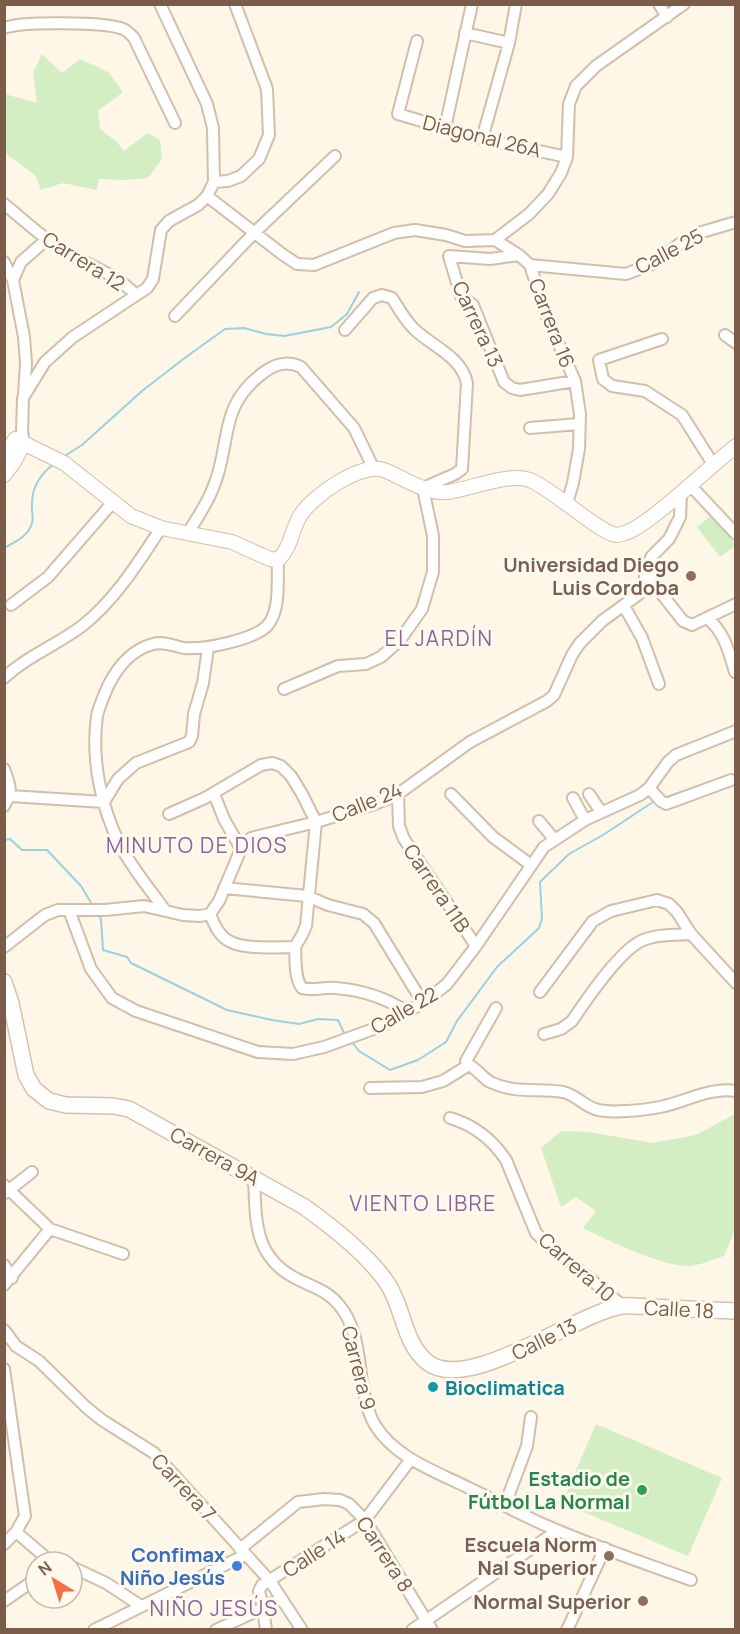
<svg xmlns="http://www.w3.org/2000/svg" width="740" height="1634" viewBox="0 0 740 1634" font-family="Manrope,sans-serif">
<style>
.green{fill:#d2eec2}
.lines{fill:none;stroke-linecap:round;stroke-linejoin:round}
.stream{stroke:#9dd0dd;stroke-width:2}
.minor-casing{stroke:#d2beaa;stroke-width:14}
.tertiary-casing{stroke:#d2beaa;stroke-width:16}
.secondary-casing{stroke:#d8c0aa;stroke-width:18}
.minor{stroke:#fff;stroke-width:10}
.tertiary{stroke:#fff;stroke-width:14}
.secondary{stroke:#fff;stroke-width:15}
.education-dot{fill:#8d6e63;stroke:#fff9ee;stroke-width:2}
.culture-dot{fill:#0f9aa8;stroke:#fff9ee;stroke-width:2}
.leisure-dot{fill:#2e9e5b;stroke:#fff9ee;stroke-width:2}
.shop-dot{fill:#3f7fe0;stroke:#fff9ee;stroke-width:2}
.labels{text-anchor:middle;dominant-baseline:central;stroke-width:6;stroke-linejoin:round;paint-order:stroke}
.street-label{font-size:20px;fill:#7b5c48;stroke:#fff9ee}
.education-label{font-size:20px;font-weight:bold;fill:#785e54;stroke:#fff9ee;text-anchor:end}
.culture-label{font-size:20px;font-weight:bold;fill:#0d838f;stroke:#fff9ee;text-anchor:start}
.leisure-label{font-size:20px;font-weight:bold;fill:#27864d;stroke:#fff9ee;text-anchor:end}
.shop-label{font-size:20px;font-weight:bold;fill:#366cbe;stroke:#fff9ee;text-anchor:end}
.neighbourhood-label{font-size:21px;letter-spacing:1.5px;fill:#8d639e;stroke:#fff9ee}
</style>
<rect width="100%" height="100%" fill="#fef6e6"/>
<!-- green -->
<path class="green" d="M42 54 62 73 80 59 108 72 123 92 98 111 100 129 116 141 124 151 148 133 160 140 162 159 148 178 123 180 99 179 97 190 63 183 41 190 36 176 5 153V94L37 103 33 73Z
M713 514 735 544V546L720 557 697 527Z
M735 1114V1230L724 1256C713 1259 699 1266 688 1266 661 1266 607 1240 583 1228L596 1211 576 1197 561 1207 541 1148 561 1131 589 1132 652 1143 696 1135Z
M596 1424 722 1478 688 1556 562 1503Z"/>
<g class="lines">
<!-- stream -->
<path class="stream" d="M63 457 82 445 142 391 186 357 225 329 244 328 266 334 284 336 331 327 347 314 359 292
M4 548C15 542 29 536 32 523 34 518 31 510 32 504 32 488 40 474 54 464
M664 798 721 778
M4 840 10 839 22 850H47L81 886 93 906
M98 914 101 919 103 950 127 957 131 963 227 1010 272 1020 299 1024 318 1019 338 1020 345 1035
M351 1041 359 1051 390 1070 418 1060 446 1042 457 1021 497 967 539 928 542 919 540 882 569 854 603 835 656 800"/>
<!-- minor casing -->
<g class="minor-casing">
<path id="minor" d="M659 4 667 17
M4 28C21 21 107 22 123 29 127 30 131 35 134 38L175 123
M465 33 509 43
M417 41 398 114 482 139 567 157
M445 128 472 4
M482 139 509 43 516 4
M214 182 228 181 241 176 259 159 269 135 267 89 235 4
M207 196 282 254 297 264 314 265 394 233 415 230 446 235 465 241 495 240 529 214 548 194 561 173 567 157 569 104 576 86 596 66 684 4
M4 204C24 220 42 238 64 251 89 266 115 273 136 295
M495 240 519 255
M4 262 13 280
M530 265 626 274 652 264 681 243 702 232 736 222
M175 316 254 233 335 156
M725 335 736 343
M662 339 599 360 603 379 612 386 645 391 682 415 713 464
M24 394 26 363 24 337 13 280 21 262 46 240
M530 428 579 424
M24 443 22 432 23 398 45 362 73 337 147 288 153 279 161 230 169 221 198 205 207 196 214 182 213 128 207 104 160 4
M690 485 736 534
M567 503 573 483 579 449 580 414 575 381 547 317 530 265 519 255 490 259 449 256 461 296 473 305 504 382 512 388 520 390 575 381
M188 533C197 518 207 504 213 488 232 444 217 407 263 373 275 364 287 360 301 367L354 428 373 467
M646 574 683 621 692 625 736 604
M11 605 48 577 113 502
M624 606 642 638 659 684
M707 618C724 631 729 652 735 672
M4 678C27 656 57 645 82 626 115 600 138 563 161 528
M284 689 338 666 366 664 381 657 400 640 422 609 433 572V536L423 488 455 474 462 469 467 383C461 356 433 347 414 329 405 320 399 309 392 298L382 295 373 298 345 330
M4 769C10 784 13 792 4 806
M649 788 661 801 666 804 731 780
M214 794 224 819 241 849
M398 794 399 826 404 839 476 946
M451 794 493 837 531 865
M589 794 601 812
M10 796 104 802 118 779 136 763 189 742 192 736 194 714 203 683 208 648
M573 798 585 820
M169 814 205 798 261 765 272 763 281 766 291 776 302 794 316 822 306 926 302 935 295 947C277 947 244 950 229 941 219 936 214 924 210 914
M539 821 554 839
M224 888 307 896 328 905 363 914 374 923 423 1003
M164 909C149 888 132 868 120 845 101 807 91 759 97 716 99 706 104 696 108 686 118 666 131 650 153 644 163 641 174 646 184 648 203 650 253 640 267 626 281 611 277 579 278 560
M69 910 91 969 112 998 136 1011 258 1052 293 1054 324 1047 379 1027 423 1003 447 984 476 946 544 847 585 820 640 795 649 788 668 762 676 755 736 731
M4 947 45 915 58 910H105L144 906 183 915 200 916 210 914 219 901 241 849 251 838 316 822 375 804 398 794 470 742 547 701 554 695 572 655 580 643 602 621 639 594 643 587 647 566 652 556 669 539 680 517 681 495
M295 947C296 959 294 978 302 988 313 991 324 987 335 988 361 990 385 997 407 1012
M540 992 593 921 611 911 657 900 669 904 677 912 691 934 736 983
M544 1034 561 1029 572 1021C586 1000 620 951 641 941 656 934 675 935 691 934
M467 1065 466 1061 496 1008
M370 1088 422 1087 443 1081 469 1065C477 1069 482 1077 490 1082 516 1094 536 1088 563 1092 576 1095 583 1105 595 1109 609 1114 645 1110 660 1107 686 1102 708 1087 736 1091
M450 1118C474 1125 492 1139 506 1160L536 1233 545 1242 623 1306
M254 1177C256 1220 253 1257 297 1279 313 1287 328 1291 339 1305 367 1338 354 1389 375 1425 395 1458 437 1472 469 1488 499 1502 528 1519 559 1531 602 1549 647 1564 691 1580
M4 1185 50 1229 123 1254
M5 1193 32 1172
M4 1265 12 1278
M4 1285 50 1229
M4 1330 16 1346 39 1361 87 1408 102 1420 154 1453 270 1581 302 1630
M4 1369 25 1516 16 1532 4 1544
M505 1505 527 1446 531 1417
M16 1532 51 1562
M240 1549 298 1502 324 1499 340 1500 349 1504 365 1520 432 1630
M72 1567 106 1583 141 1606
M4 1601 36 1579
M94 1630 245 1555
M216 1630 263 1608 259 1591 262 1585 365 1520 411 1459
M266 1630 263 1608 281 1598
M412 1630 557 1531
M567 1630 605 1548"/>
</g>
<!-- tertiary casing -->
<g class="tertiary-casing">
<path id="tertiary" d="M4 458 15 439 64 463 131 516 161 528 232 542 270 559 278 560C292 546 291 531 300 516 312 496 361 462 384 470 404 478 425 494 448 492 471 489 512 471 532 481 553 490 600 533 616 535 619 535 622 534 625 533 633 531 642 524 649 519 679 497 706 470 736 446
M4 475 14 462 24 443"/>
</g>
<!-- secondary casing -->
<g class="secondary-casing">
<path id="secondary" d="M4 982 11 1003 26 1075 34 1089 49 1101 66 1105 113 1106 129 1109 303 1206C330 1225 372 1258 389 1286 404 1311 404 1343 427 1362 467 1395 576 1313 622 1306 632 1305 644 1307 654 1307 681 1309 708 1310 736 1311"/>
</g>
<!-- minor -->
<use href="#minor" class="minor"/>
<!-- tertiary -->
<use href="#tertiary" class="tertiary"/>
<!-- secondary -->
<use href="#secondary" class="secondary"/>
</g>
<!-- markers -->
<g class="education-dot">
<circle cx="691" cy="576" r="6"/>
<circle cx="609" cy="1556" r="6"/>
<circle cx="643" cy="1601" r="6"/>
</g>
<circle class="culture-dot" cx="433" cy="1387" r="6"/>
<circle class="leisure-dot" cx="642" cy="1490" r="6"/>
<circle class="shop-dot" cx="237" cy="1566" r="6"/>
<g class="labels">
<!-- street labels -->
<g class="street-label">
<text transform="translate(482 136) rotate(14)">Diagonal 26A</text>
<text transform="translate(669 251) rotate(-28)">Calle 25</text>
<text transform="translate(84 261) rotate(32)">Carrera 12</text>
<text transform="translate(552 323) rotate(69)">Carrera 16</text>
<text transform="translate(478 324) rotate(65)">Carrera 13</text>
<text transform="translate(367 802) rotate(-22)">Calle 24</text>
<text transform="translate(437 888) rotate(56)">Carrera 11B</text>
<text transform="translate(404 1010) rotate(-30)">Calle 22</text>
<text transform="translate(215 1156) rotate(29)">Carrera 9A</text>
<text transform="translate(577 1267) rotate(41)">Carrera 10</text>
<text transform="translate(679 1309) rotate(3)">Calle 18</text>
<text transform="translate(544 1339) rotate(-26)">Calle 13</text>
<text transform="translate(359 1368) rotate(76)">Carrera 9</text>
<text transform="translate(184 1487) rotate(47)">Carrera 7</text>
<text transform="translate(314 1553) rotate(-33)">Calle 14</text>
<text transform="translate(385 1554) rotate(57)">Carrera 8</text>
</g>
<!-- education labels -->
<g class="education-label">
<text x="679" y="564">Universidad Diego<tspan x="679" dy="23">Luis Cordoba</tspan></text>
<text x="597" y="1544">Escuela Norm<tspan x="597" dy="23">Nal Superior</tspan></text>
<text x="631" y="1601">Normal Superior</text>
</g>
<!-- culture labels -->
<g class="culture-label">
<text x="445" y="1387">Bioclimatica</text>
</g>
<!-- leisure labels -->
<g class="leisure-label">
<text x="630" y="1478">Estadio de<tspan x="630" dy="23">Fútbol La Normal</tspan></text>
</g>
<!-- shop labels -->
<g class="shop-label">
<text x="225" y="1554">Confimax<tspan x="225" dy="23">Niño Jesús</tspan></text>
</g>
<!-- neighbourhood labels -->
<g class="neighbourhood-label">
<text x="439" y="638">EL JARDÍN</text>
<text x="197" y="845">MINUTO DE DIOS</text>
<text x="423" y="1203">VIENTO LIBRE</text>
<text x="214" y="1608">NIÑO JESÚS</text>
</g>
</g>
<!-- border -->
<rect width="740" height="1634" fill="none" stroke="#7b5c48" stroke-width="12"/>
<!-- north arrow -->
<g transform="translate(54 1580) rotate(322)"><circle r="28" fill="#fff9ee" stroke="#cabaac" stroke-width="1.5"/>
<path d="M0-4.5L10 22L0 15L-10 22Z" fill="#f37140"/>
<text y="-9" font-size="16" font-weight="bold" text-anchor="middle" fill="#7b5c48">N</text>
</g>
</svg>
